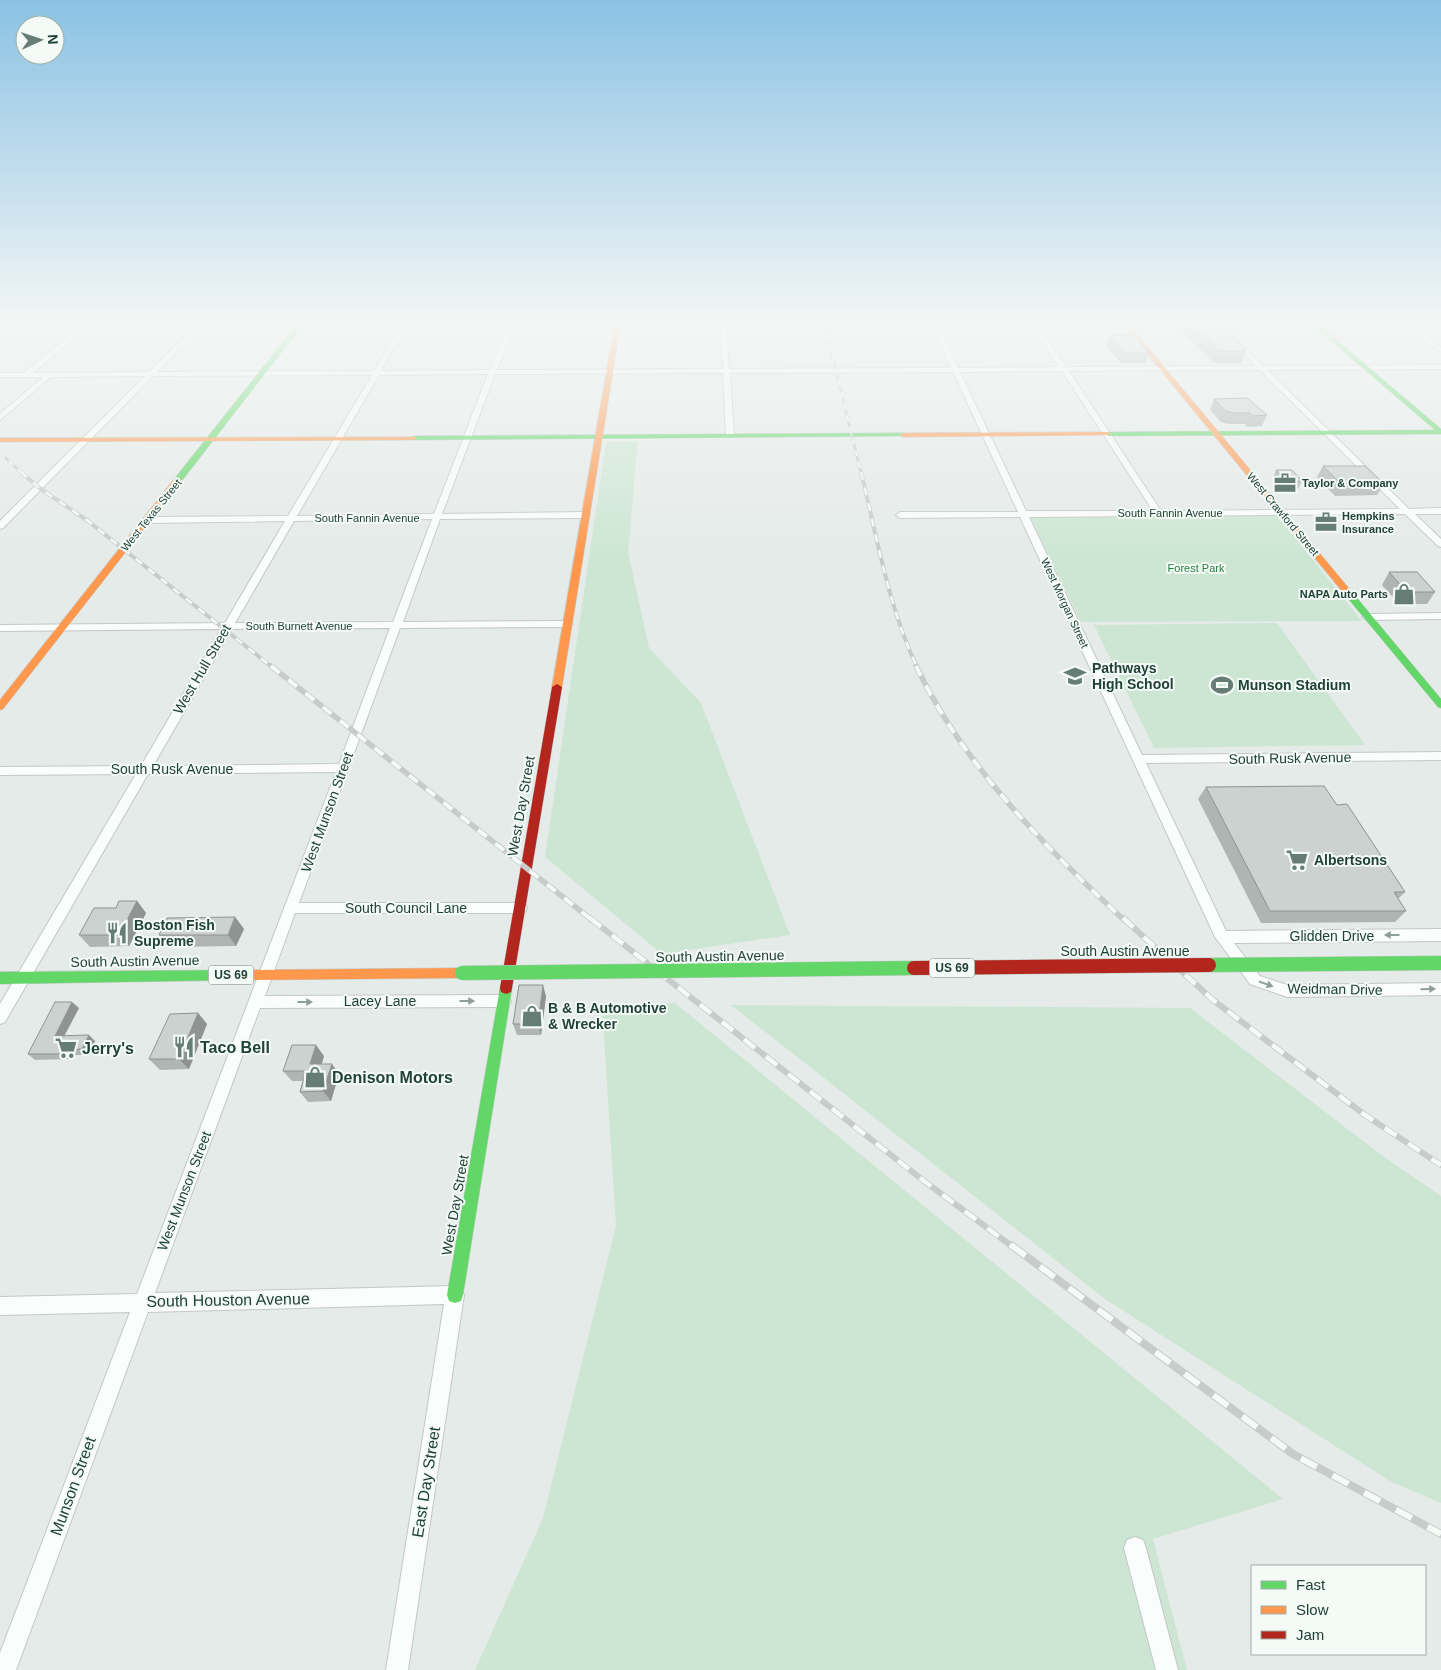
<svg xmlns="http://www.w3.org/2000/svg" width="1441" height="1670" viewBox="0 0 1441 1670" font-family="Arial,sans-serif">
<style>
.green{fill:#cde6d3}
.lines{fill:none;stroke-linecap:round;stroke-linejoin:round}
.street-casing{stroke:#c2c8c5;stroke-width:2}
.fast-casing{stroke:#c0c9c5;stroke-width:1}
.slow-casing{stroke:#c0c9c5;stroke-width:1}
.jam-casing{stroke:#c0c9c5;stroke-width:1}
.street{fill:#fbfcfc;fill-rule:evenodd}
.fast{fill:#63d668;fill-rule:evenodd}
.slow{fill:#ff974d;fill-rule:evenodd}
.jam{fill:#b3261e;fill-rule:evenodd}
.rail-far4-casing{stroke:#c7ccca;stroke-width:3}
.rail-far3-casing{stroke:#c7ccca;stroke-width:4}
.rail-far2-casing{stroke:#c7ccca;stroke-width:5.5}
.rail-far1-casing{stroke:#c7ccca;stroke-width:6}
.rail-casing{stroke:#c7ccca;stroke-width:8}
.rail-far4{stroke:#f4faf6;stroke-width:2;stroke-dasharray:6;stroke-linecap:butt}
.rail-far3{stroke:#f4faf6;stroke-width:2.5;stroke-dasharray:8;stroke-linecap:butt}
.rail-far2{stroke:#f4faf6;stroke-width:4;stroke-dasharray:11;stroke-linecap:butt}
.rail-far1{stroke:#f4faf6;stroke-width:4.5;stroke-dasharray:14;stroke-linecap:butt}
.rail{stroke:#f4faf6;stroke-width:6;stroke-dasharray:18;stroke-linecap:butt}
.fast-bridge-casing{stroke:#bcc7c4;stroke-width:15;stroke-linecap:butt}
.jam-bridge-casing{stroke:#bcc7c4;stroke-width:15;stroke-linecap:butt}
.fast-bridge{stroke:#63d668;stroke-width:14}
.jam-bridge{stroke:#b3261e;stroke-width:14}
.wall{fill:#afb5b2}
.shaded-wall{fill:#8f9391}
.building{fill:#ccd2cf;stroke:#8f9391}
.oneway{fill:#8e9f9a}
.labels{text-anchor:middle;dominant-baseline:central;stroke-width:4;stroke-linejoin:round;paint-order:stroke}
.far-poi-label{font-size:11px;font-weight:bold;fill:#204237;stroke:#f4faf6;text-anchor:start}
.far-street-label{font-size:11px;fill:#204237;stroke:#f4faf6}
.far-park-label{font-size:11px;fill:#257e43;stroke:#f4faf6}
.shield{fill:#f4faf6;stroke:#607970;stroke-width:1}
.shield-label{font-size:12px;font-weight:bold;fill:#204237}
.poi-label{font-size:14px;font-weight:bold;fill:#204237;stroke:#f4faf6;text-anchor:start}
.street-label{font-size:14px;fill:#204237;stroke:#f4faf6}
.near-poi-label{font-size:16px;font-weight:bold;fill:#204237;stroke:#f4faf6;text-anchor:start}
.near-street-label{font-size:16px;fill:#204237;stroke:#f4faf6}
</style>
<rect width="100%" height="100%" fill="#e5ebe8"/>
<!-- green -->
<path class="green" d="M638 441 628 552 649 648 701 703 790 935 662 954 545 857 606 442Z
M1276 514 1362 621 1081 622 1030 516Z
M1277 623 1365 745 1154 748 1094 625Z
M675 1003 1283 1499 1153 1539 1187 1670H475L543 1518 616 1226 602 1006Z
M731 1005 1190 1008 1384 1157 1441 1196V1503L1390 1481 1105 1299Z"/>
<g class="lines">
<!-- street casing -->
<g class="street-casing">
<path id="street" d="M86 322H93L33 373 149 372 199 322H206L157 372 374 371 403 322H409L381 371 490 370 509 322H515L497 370 723 369 720 322H726L729 369 951 368 932 322H938L958 368 1059 367 1030 322H1036L1066 367 1256 366 1213 322H1220L1263 366 1441 365V369L1267 370 1409 509 1441 508V514H1415L1441 539V547L1438 546 1405 514 1029 517 1142 755 1441 752V760L1146 763 1226 931 1441 929V941L1234 943 1260 976 1287 985 1441 983V995L1287 997 1250 984 1215 937 1020 517 900 518 896 515 900 512H1018L953 372 730 373 734 435 730 437 726 435 723 373 495 374 442 514 586 512 590 515 586 518 440 519 403 622 568 621 573 624 568 627 400 628 299 903H520L525 904 527 908 525 912 520 913H295L265 996 504 995 509 996 511 1001 509 1006 504 1007 260 1008 155 1293 455 1286 461 1289 464 1295 408 1670H386L444 1304 148 1312 16 1670H0V1653L130 1312 0 1315V1297L137 1294 336 772 148 774 5 1022 0 1024V1004L136 774 0 775V767L141 766 221 629 0 631V625L225 623 285 521 148 523 144 520 148 517 288 516 372 375 153 376 3 528 0 529V521L145 376 51 377 0 420V414L43 377H0V373H24ZM1260 370 1400 509 1161 511 1069 371ZM1062 371 1153 511H1026L960 372ZM488 374 434 514 297 516 379 375ZM432 519 393 622 235 623 294 521ZM390 628 339 764 153 766 232 629Z
M1400 322H1407L1441 347V352Z
M1441 613V619L1367 620 1362 617 1367 614Z
M1135 1537 1143 1540 1146 1548 1178 1670H1156L1124 1548 1127 1540Z"/>
</g>
<!-- fast casing -->
<g class="fast-casing">
<path id="fast" d="M299 322H305L181 482H175V478Z
M1309 322H1316L1441 429V434L1108 436 1105 434 1108 432 1435 430Z
M903 433 905 434V436L414 440 411 438 414 436Z
M1349 591 1352 592 1441 699V708L1438 707 1346 596V592Z
M243 970 248 971 249 975 248 979 243 980 0 984V972Z
M506 982 511 984 512 988 463 1295 461 1301 455 1303 449 1301 447 1295 500 988 501 984Z"/>
</g>
<!-- slow casing -->
<g class="slow-casing">
<path id="slow" d="M615 322H621L562 687 557 690 552 687Z
M1121 322H1127L1352 592V596H1346Z
M1108 432 1110 433V435L903 437 900 435 903 433Z
M416 437V439L414 440 0 442V438Z
M175 478 182 480 3 709 0 710V700Z
M462 968 467 969 468 973 467 977 462 978 243 980 238 979 237 975 238 971 243 970Z"/>
</g>
<!-- jam casing -->
<g class="jam-casing">
<path id="jam" d="M557 684 562 687 512 988 511 992 506 994 501 992 500 988 552 687Z"/>
</g>
<!-- street -->
<use href="#street" class="street"/>
<!-- fast -->
<use href="#fast" class="fast"/>
<!-- slow -->
<use href="#slow" class="slow"/>
<!-- jam -->
<use href="#jam" class="jam"/>
<!-- rail-far4 casing -->
<g class="rail-far4-casing">
<path id="rail-far4" d="M832 322 828 338 861 473
M0 453 22 473"/>
</g>
<!-- rail-far3 casing -->
<g class="rail-far3-casing">
<path id="rail-far3" d="M21 472 38 487 88 521 272 667
M861 472C877 537 888 606 917 667"/>
</g>
<!-- rail-far2 casing -->
<g class="rail-far2-casing">
<path id="rail-far2" d="M271 666 592 920
M916 666C963 765 1044 846 1124 920"/>
</g>
<!-- rail-far1 casing -->
<g class="rail-far1-casing">
<path id="rail-far1" d="M590 918 924 1181 1013 1247
M1123 918 1213 1000 1365 1115 1441 1165"/>
</g>
<!-- rail casing -->
<g class="rail-casing">
<path id="rail" d="M1011 1245 1293 1454 1441 1534"/>
</g>
<!-- rail-far4 -->
<use href="#rail-far4" class="rail-far4"/>
<!-- rail-far3 -->
<use href="#rail-far3" class="rail-far3"/>
<!-- rail-far2 -->
<use href="#rail-far2" class="rail-far2"/>
<!-- rail-far1 -->
<use href="#rail-far1" class="rail-far1"/>
<!-- rail -->
<use href="#rail" class="rail"/>
<!-- fast-bridge casing -->
<g class="fast-bridge-casing">
<path id="fast-bridge" d="M1209 965 1441 963
M462 973 914 968"/>
</g>
<!-- jam-bridge casing -->
<g class="jam-bridge-casing">
<path id="jam-bridge" d="M914 968 1209 965"/>
</g>
<!-- fast-bridge -->
<use href="#fast-bridge" class="fast-bridge"/>
<!-- jam-bridge -->
<use href="#jam-bridge" class="jam-bridge"/>
</g>
<!-- wall -->
<path class="wall" d="M1178 322H1223L1233 332 1232 335 1246 351 1241 363H1214L1177 327Z
M1110 336 1149 353 1145 363H1121L1106 346Z
M1214 399 1267 415 1262 426 1247 427 1245 424H1228L1221 422 1210 410Z
M1323 466 1384 484 1377 495 1335 496 1317 477Z
M1276 470 1302 481 1298 489H1283L1273 477Z
M1389 572 1435 592 1427 604H1399L1382 585Z
M1206 787 1337 805 1405 892 1398 899 1406 911 1395 922 1261 923 1198 799Z
M137 901 146 913 129 946 90 947 79 935 116 908Z
M235 917 244 929 236 946 168 947 159 935Z
M546 996 541 1035H517L513 1024Z
M79 1008 64 1036 95 1041 88 1055H70L68 1059 35 1060 28 1054Z
M198 1013 207 1024 189 1069 160 1070 149 1059Z
M324 1056 322 1064 339 1074 331 1101 308 1102 300 1092 303 1081H292L283 1071Z"/>
<!-- shaded-wall -->
<path class="shaded-wall" d="M137 901 146 913 129 946 119 935Z
M235 917 244 929 236 946 228 935Z
M543 985 546 996 541 1035 538 1024Z
M72 1002 79 1008 61 1042 55 1036Z
M198 1013 207 1024 189 1069 179 1059Z
M89 1035 95 1041 88 1055 82 1049Z
M316 1045 324 1056 318 1074 310 1064Z
M63 1050 70 1055 68 1059 61 1054Z
M332 1064 339 1074 331 1101 323 1091Z"/>
<!-- building -->
<path class="building" d="M1188 322H1223L1233 332H1230L1246 351H1219Z
M1127 335 1135 337 1149 353H1124L1110 336Z
M1247 398 1267 415 1252 416 1250 413H1232L1226 411 1214 399Z
M1323 466H1365L1384 484H1341Z
M1276 470H1292L1302 481H1287Z
M1389 572H1417L1435 592H1407Z
M1324 786 1337 805 1347 804 1405 892H1394L1406 911H1270L1206 787Z
M119 901H137L119 935H79L94 908H116Z
M235 917 228 935H159L167 918Z
M519 985H543L538 1024H513Z
M55 1002H72L55 1036 89 1035 82 1049 63 1050 61 1054H28Z
M198 1013 179 1059H149L170 1014Z
M292 1045H316L310 1064H332L323 1091 300 1092 306 1071H283Z"/>
<!-- one-way arrows -->
<defs><path id="oneway-solid" d="M-6-.8H1V-3.2L6.5 0L1 3.2V.8H-6Z" transform="scale(1.25)"/></defs>
<g class="oneway">
<use href="#oneway-solid" transform="translate(1392 935) rotate(180)"/>
<use href="#oneway-solid" transform="translate(1266 984) rotate(19)"/>
<use href="#oneway-solid" transform="translate(1428 989) rotate(-1)"/>
<use href="#oneway-solid" transform="translate(467 1001)"/>
<use href="#oneway-solid" transform="translate(305 1002)"/>
</g>
<!-- sky -->
<linearGradient id="sky" x2="0" y2="1"><stop stop-color="#8bc2e4"/><stop offset="0.58" stop-color="#f3f6f5"/><stop offset="1" stop-color="#f3f6f5" stop-opacity="0"/></linearGradient>
<rect width="1441" height="556" fill="url(#sky)"/>
<!-- icons -->
<defs>
<g id="office-bare" transform="scale(1.725)"><path d="M-6-3h4V-5.5h4V-3h4V5H-6ZM-1-4.5V-3h2v-1.5ZM-6 0V1H6V0Z" fill="#657d75" stroke="#f4faf6" stroke-width="2.5" paint-order="stroke"/></g>
<g id="shop-bare" transform="scale(1.725)"><path d="M-5-2.5h2.3a2.7 3.5 0 0 1 5.4 0H5L5.5 6h-11ZM-1.5-2.5h3a1.5 2.3 0 0 0-3 0Z" fill="#657d75" stroke="#f4faf6" stroke-width="2.5" paint-order="stroke"/></g>
<g id="school-bare" transform="scale(1.725)"><path d="M0-5L7-2L0 1L-7-2ZM-4 1L0 2.5L4 1V4Q0 6-4 4Z" fill="#657d75" stroke="#f4faf6" stroke-width="2.5" paint-order="stroke"/></g>
<g id="stadium-bare" transform="scale(1.725)"><path d="M0-5a6.5 5 0 1 0 0 10a6.5 5 0 1 0 0-10ZM-3.5-1.8h7v3.6h-7Z" fill="#657d75" stroke="#f4faf6" stroke-width="2.5" paint-order="stroke"/></g>
<g id="supermarket-bare" transform="scale(1.725)"><path d="M-6-5.5h2.5l.6 2H6L4.5 2H-2.5L-4.4-4H-6ZM-1.5 3.2a1.3 1.3 0 1 0 .1 0ZM3 3.2a1.3 1.3 0 1 0 .1 0Z" fill="#657d75" stroke="#f4faf6" stroke-width="2.5" paint-order="stroke"/></g>
<g id="restaurant-bare" transform="scale(1.725)"><path d="M-5-6h1v4h1v-4h1v4h1v-4h1v5L-1.5 .5V6h-2V.5L-5-1ZM5-6V6H3V1.5H1.5Q1.5-4 5-6Z" fill="#657d75" stroke="#f4faf6" stroke-width="2.5" paint-order="stroke"/></g>
</defs>
<g fill-rule="evenodd">
<use href="#office-bare" x="1285" y="483"/>
<use href="#office-bare" x="1326" y="522"/>
<use href="#shop-bare" x="1404" y="594"/>
<use href="#school-bare" x="1075" y="676"/>
<use href="#stadium-bare" x="1222" y="685"/>
<use href="#supermarket-bare" x="1297" y="860"/>
<use href="#restaurant-bare" x="117" y="933"/>
<use href="#shop-bare" x="532" y="1016"/>
<use href="#restaurant-bare" x="184" y="1047"/>
<use href="#supermarket-bare" x="66" y="1048"/>
<use href="#shop-bare" x="315" y="1077"/>
</g>
<g class="labels">
<!-- far-poi labels -->
<g class="far-poi-label">
<text x="1302" y="483">Taylor &amp; Company</text>
<text x="1342" y="516">Hempkins<tspan x="1342" dy="13">Insurance</tspan></text>
<text x="1388" y="594" text-anchor="end">NAPA Auto Parts</text>
</g>
<!-- far-street labels -->
<g class="far-street-label">
<text x="1170" y="513">South Fannin Avenue</text>
<text transform="translate(1283 514) rotate(50)">West Crawford Street</text>
<text transform="translate(151 515) rotate(-51)">West Texas Street</text>
<text x="367" y="518">South Fannin Avenue</text>
<text transform="translate(1065 603) rotate(65)">West Morgan Street</text>
<text x="299" y="626">South Burnett Avenue</text>
</g>
<!-- far-park labels -->
<g class="far-park-label">
<text x="1196" y="568">Forest Park</text>
</g>
<!-- shield labels -->
<g class="shield">
<rect x="929.5" y="958.5" width="45" height="19" rx="4"/>
<rect x="208.5" y="965.5" width="45" height="19" rx="4"/>
</g>
<g class="shield-label">
<text x="952" y="968">US 69</text>
<text x="231" y="975">US 69</text>
</g>
<!-- poi labels -->
<g class="poi-label">
<text x="1092" y="668">Pathways<tspan x="1092" dy="16">High School</tspan></text>
<text x="1238" y="685">Munson Stadium</text>
<text x="1314" y="860">Albertsons</text>
<text x="134" y="925">Boston Fish<tspan x="134" dy="16">Supreme</tspan></text>
<text x="548" y="1008">B &amp; B Automotive<tspan x="548" dy="16">&amp; Wrecker</tspan></text>
</g>
<!-- street labels -->
<g class="street-label">
<text transform="translate(202 669) rotate(-60)">West Hull Street</text>
<text transform="translate(1290 758) rotate(-1)">South Rusk Avenue</text>
<text x="172" y="769">South Rusk Avenue</text>
<text transform="translate(521 806) rotate(-80)">West Day Street</text>
<text transform="translate(327 812) rotate(-70)">West Munson Street</text>
<text x="406" y="908">South Council Lane</text>
<text x="1332" y="936">Glidden Drive</text>
<text x="1125" y="951">South Austin Avenue</text>
<text transform="translate(720 956) rotate(-1)">South Austin Avenue</text>
<text transform="translate(135 961) rotate(-1)">South Austin Avenue</text>
<text transform="translate(1335 989) rotate(1)">Weidman Drive</text>
<text x="380" y="1001">Lacey Lane</text>
<text transform="translate(184 1191) rotate(-69)">West Munson Street</text>
<text transform="translate(455 1205) rotate(-80)">West Day Street</text>
</g>
<!-- near-poi labels -->
<g class="near-poi-label">
<text x="200" y="1047">Taco Bell</text>
<text x="82" y="1048">Jerry's</text>
<text x="332" y="1077">Denison Motors</text>
</g>
<!-- near-street labels -->
<g class="near-street-label">
<text transform="translate(228 1300) rotate(-1)">South Houston Avenue</text>
<text transform="translate(426 1482) rotate(-81)">East Day Street</text>
<text transform="translate(73 1486) rotate(-70)">Munson Street</text>
</g>
</g>
<!-- legend -->
<rect x="1251" y="1565" width="175" height="90" fill="#f4faf6" stroke="#9fb0aa"/>
<rect x="1261" y="1581" width="25" height="8" fill="#63d668" stroke="#9fb0aa"/>
<text x="1296" y="1590" font-size="15" fill="#204237">Fast</text>
<rect x="1261" y="1606" width="25" height="8" fill="#ff974d" stroke="#9fb0aa"/>
<text x="1296" y="1615" font-size="15" fill="#204237">Slow</text>
<rect x="1261" y="1631" width="25" height="8" fill="#b3261e" stroke="#9fb0aa"/>
<text x="1296" y="1640" font-size="15" fill="#204237">Jam</text>
<!-- north arrow -->
<g transform="translate(40 40) rotate(87)"><circle r="24" fill="#f4faf6" stroke="#9fb0aa"/>
<path d="M0-4L9 19L0 12L-9 19Z" fill="#657d75"/>
<text y="-8" font-size="14" font-weight="bold" text-anchor="middle" fill="#204237">N</text>
</g>
</svg>
